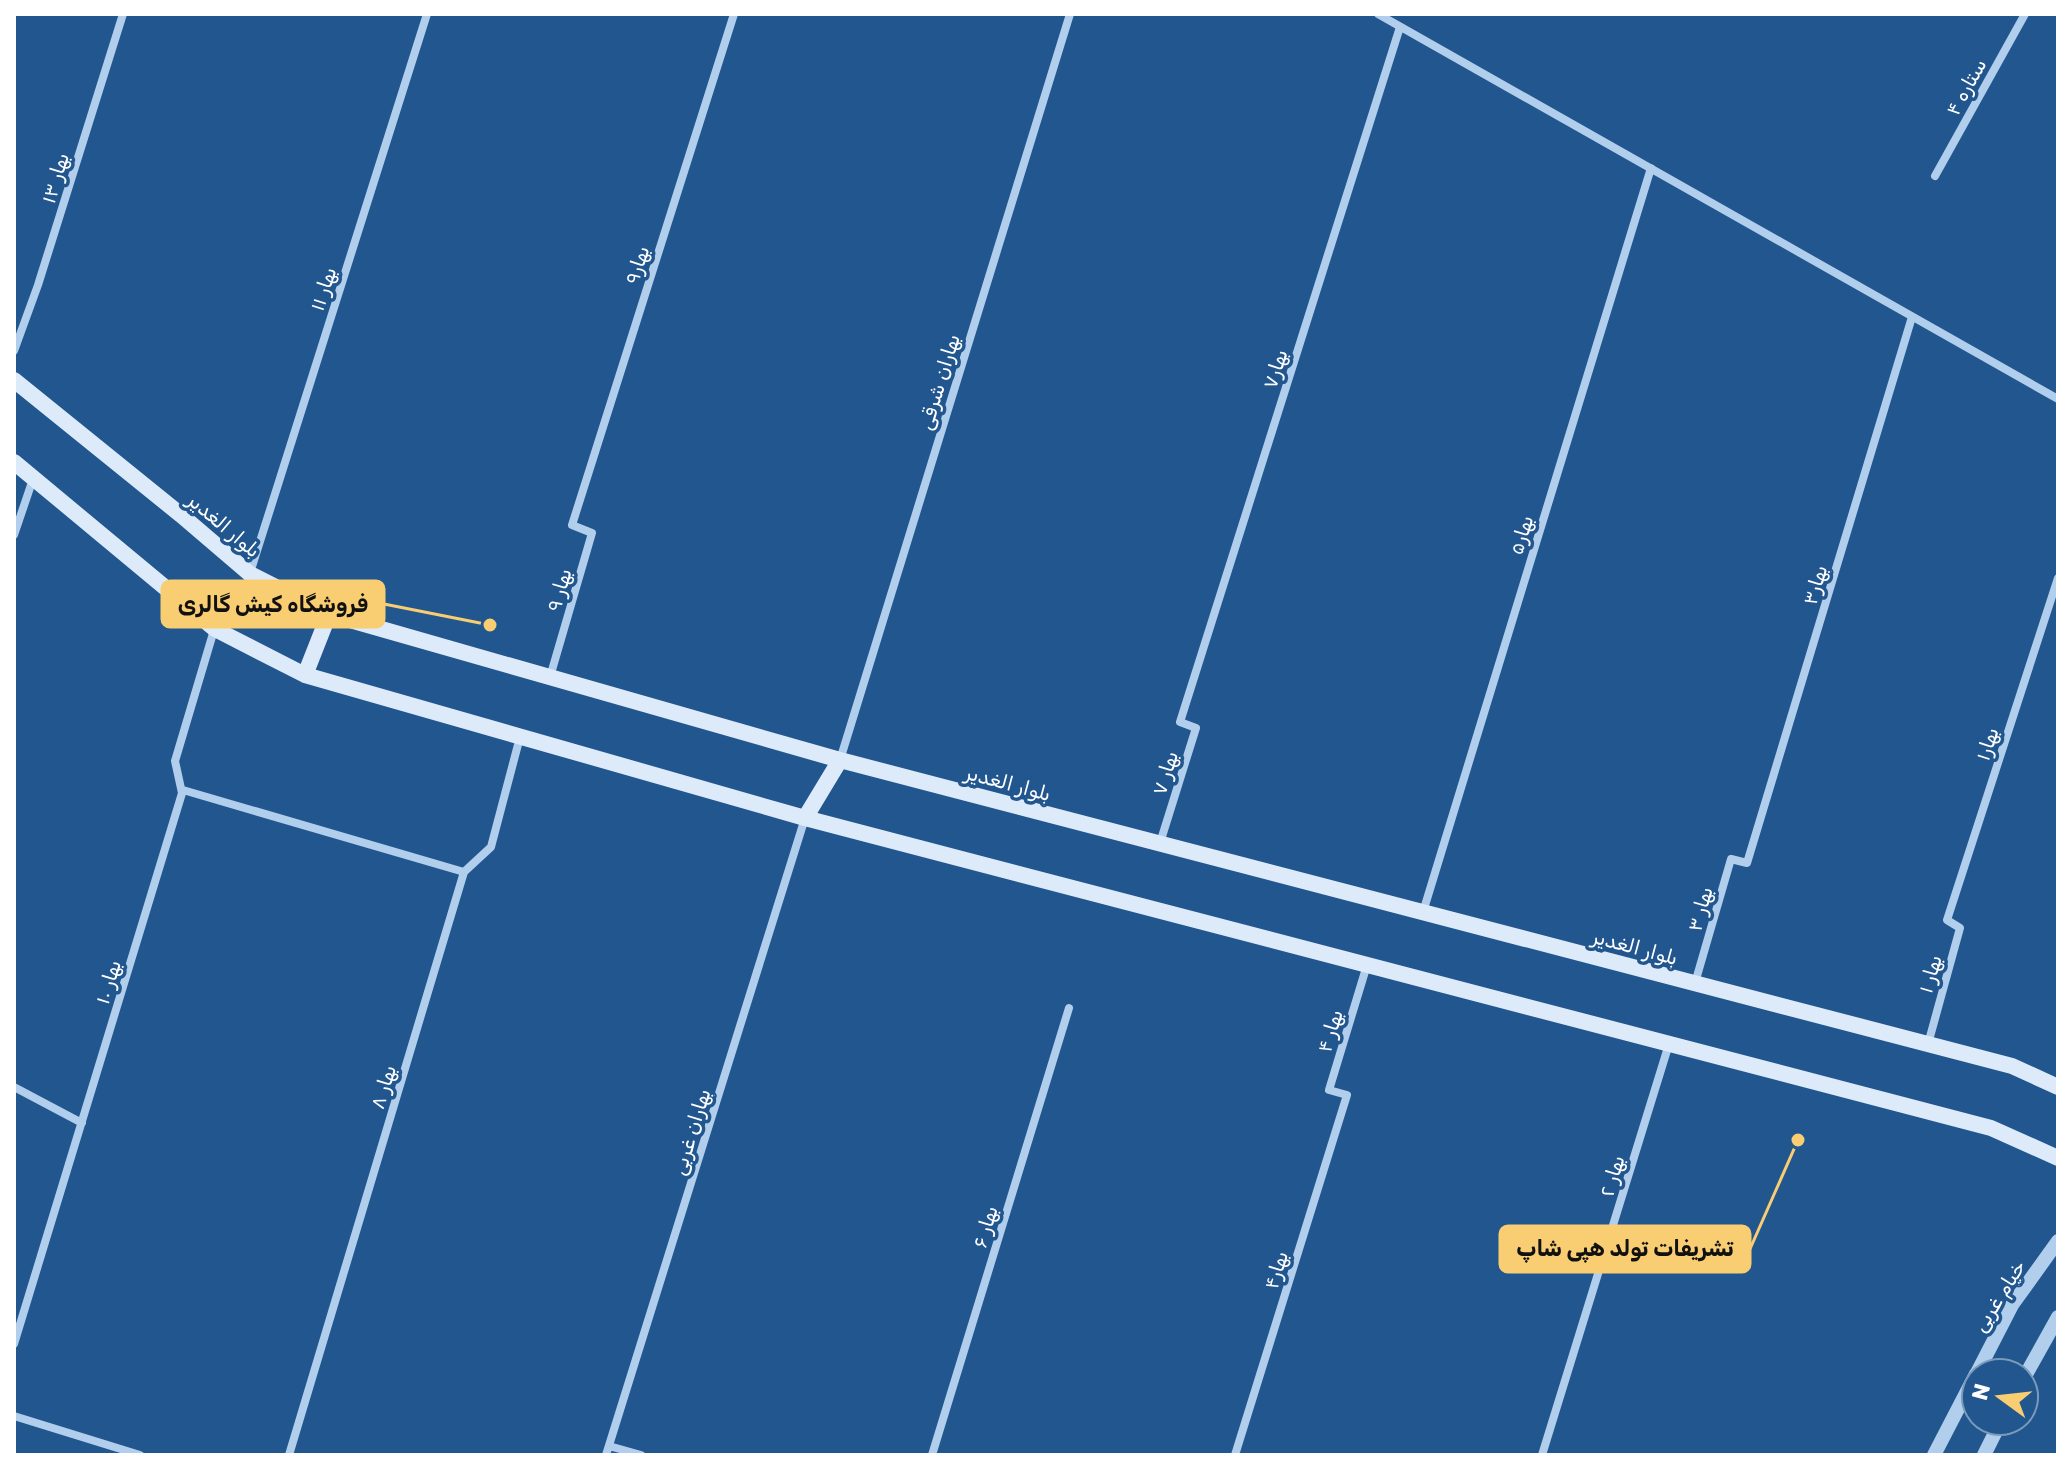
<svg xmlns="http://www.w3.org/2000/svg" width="2072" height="1469" viewBox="0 0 2072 1469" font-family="Rubik,'Noto Naskh Arabic',sans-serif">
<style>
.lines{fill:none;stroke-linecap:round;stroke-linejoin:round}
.minor{stroke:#b1ceec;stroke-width:8}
.tertiary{stroke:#b1ceec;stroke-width:14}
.secondary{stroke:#ddeaf9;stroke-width:16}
.labels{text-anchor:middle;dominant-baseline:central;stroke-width:7;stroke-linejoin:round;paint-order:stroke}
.street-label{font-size:20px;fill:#fff;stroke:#21568f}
.leader{fill:none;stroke:#f9cd72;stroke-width:3}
.callout-dot{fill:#f9cd72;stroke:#21568f;stroke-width:3}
.callout{fill:#f9cd72;stroke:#f9cd72;stroke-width:3}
.callout-label{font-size:22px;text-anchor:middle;font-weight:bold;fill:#111}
</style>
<rect width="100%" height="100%" fill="#21568f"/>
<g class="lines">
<!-- minor -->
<path class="minor" d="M1378 14 2058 399
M1935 176 2025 14
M14 351 38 285 123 14
M14 535 33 479
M250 573 427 14
M550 677 592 533 572 525 734 14
M840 760 1070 14
M182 793 175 761 214 630
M1160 843 1196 728 1180 722 1400 27
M1423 912 1651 168
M1695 983 1731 859 1747 863 1912 317
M1928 1044 1960 928 1947 920 2058 578
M14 1087 82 1123
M14 1344 183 790 464 872
M14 1416 140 1455
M609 1446 641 1455
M289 1455 464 872 491 847 520 737
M606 1455 805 818
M932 1455 1069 1008
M1235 1455 1347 1095 1329 1090 1367 965
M1542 1455 1669 1044"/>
<!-- tertiary -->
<path class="tertiary" d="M1977 1373 2012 1305 2058 1241
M2024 1378 2058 1317
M1934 1455 1976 1374
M1984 1455 2001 1421"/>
<!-- secondary -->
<path class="secondary" d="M14 380 181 515 250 574 329 614 840 760 2012 1066 2058 1087
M14 462 215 629 305 675 805 818 1991 1128 2058 1158
M305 675 329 614
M805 818 840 760"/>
</g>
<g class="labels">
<!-- street labels -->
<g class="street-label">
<text transform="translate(1966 87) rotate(-61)">ستاره ۴</text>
<text transform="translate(55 178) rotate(-73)">بهار ۱۳</text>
<text transform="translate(637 265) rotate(-72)">بهار۹</text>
<text transform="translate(323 289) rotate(-72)">بهار ۱۱</text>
<text transform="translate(1275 369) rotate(-72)">بهار۷</text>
<text transform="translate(939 382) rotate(-73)">بهاران شرقی</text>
<text transform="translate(224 525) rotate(40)">بلوار الغدیر</text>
<text transform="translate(1521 535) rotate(-73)">بهار۵</text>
<text transform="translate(1815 585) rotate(-73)">بهار۳</text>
<text transform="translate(559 590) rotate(-74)">بهار ۹</text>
<text transform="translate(1987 744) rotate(-72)">بهار۱</text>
<text transform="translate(1165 773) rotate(-73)">بهار ۷</text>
<text transform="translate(1008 783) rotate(15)">بلوار الغدیر</text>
<text transform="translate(1700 909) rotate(-74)">بهار ۳</text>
<text transform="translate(1635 947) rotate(15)">بلوار الغدیر</text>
<text transform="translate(1930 974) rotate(-74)">بهار ۱</text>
<text transform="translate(108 982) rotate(-73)">بهار ۱۰</text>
<text transform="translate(1330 1031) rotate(-73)">بهار ۴</text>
<text transform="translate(383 1087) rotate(-73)">بهار ۸</text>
<text transform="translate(691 1132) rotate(-73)">بهاران غربی</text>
<text transform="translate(1612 1176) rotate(-73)">بهار ۲</text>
<text transform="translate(985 1227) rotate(-73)">بهار ۶</text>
<text transform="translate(1276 1270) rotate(-73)">بهار۴</text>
<text transform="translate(1999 1296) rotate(-58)">خیام غربی</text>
</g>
</g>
<!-- callouts -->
<path class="leader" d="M490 625L384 604M1798 1140L1750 1249"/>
<g class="callout-dot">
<circle cx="490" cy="625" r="8"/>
<circle cx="1798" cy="1140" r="8"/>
</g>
<g class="callout">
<rect x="162" y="581" width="222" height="46" rx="8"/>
<rect x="1500" y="1226" width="250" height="46" rx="8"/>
</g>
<g class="callout-label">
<text x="273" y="612">فروشگاه کیش گالری</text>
<text x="1625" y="1256">تشریفات تولد هپی شاپ</text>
</g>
<!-- border -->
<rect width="2072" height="1469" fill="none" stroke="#ffffff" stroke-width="32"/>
<!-- north arrow -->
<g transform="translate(2000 1397) rotate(285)"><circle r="38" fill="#21568f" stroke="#7a9abc" stroke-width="2"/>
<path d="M0-6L14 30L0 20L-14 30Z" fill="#f9cd72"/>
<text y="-12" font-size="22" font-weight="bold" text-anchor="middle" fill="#ffffff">N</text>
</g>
</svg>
